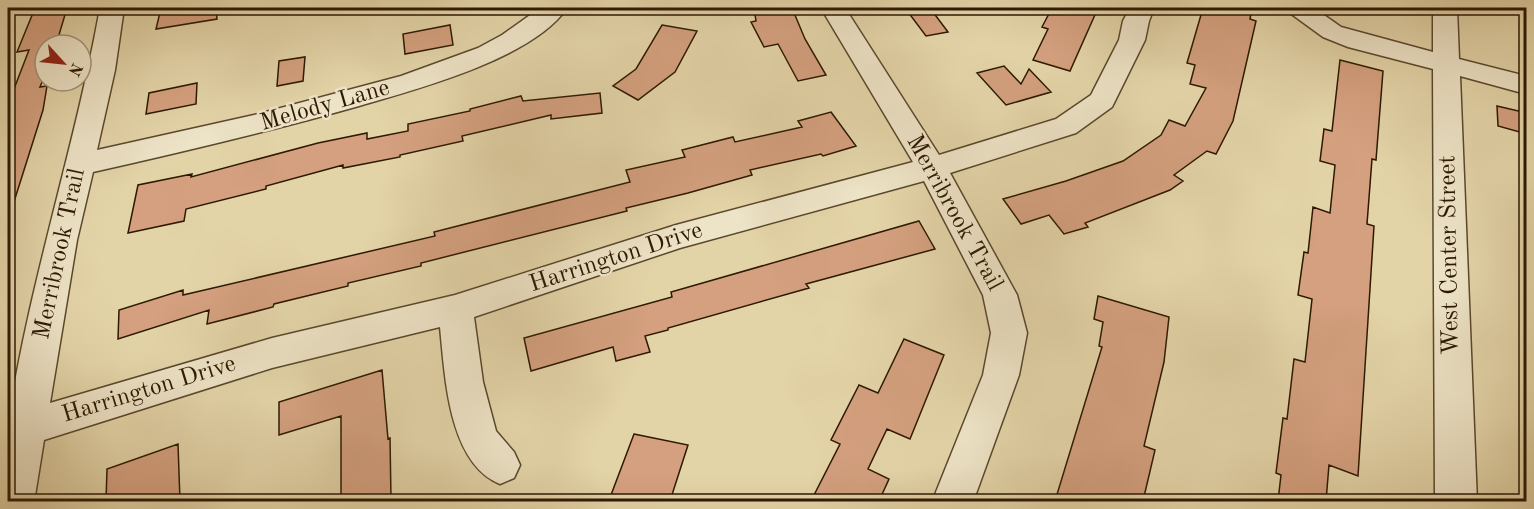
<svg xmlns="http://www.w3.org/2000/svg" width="1534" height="509" viewBox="0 0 1534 509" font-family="'Old Standard TT',serif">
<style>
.building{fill:#d4a07f;stroke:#2d1903;stroke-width:1.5}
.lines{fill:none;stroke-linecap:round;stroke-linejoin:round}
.minor-casing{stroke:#5a482c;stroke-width:3}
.minor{fill:#ede3c6;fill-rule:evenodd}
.labels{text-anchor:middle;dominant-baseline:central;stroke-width:5;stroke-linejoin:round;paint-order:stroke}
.street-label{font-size:24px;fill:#2d1903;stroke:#ede3c6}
</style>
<rect width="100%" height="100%" fill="#e3d4a8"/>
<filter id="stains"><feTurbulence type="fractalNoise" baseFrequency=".00333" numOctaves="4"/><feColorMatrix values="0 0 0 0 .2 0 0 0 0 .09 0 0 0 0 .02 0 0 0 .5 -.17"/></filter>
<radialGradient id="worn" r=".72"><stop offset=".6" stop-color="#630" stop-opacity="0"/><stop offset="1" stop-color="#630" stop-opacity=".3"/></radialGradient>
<!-- building -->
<path class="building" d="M35 8H67L56 45H45V75L40 87 47 86 43 110 12 208 8 207V95L12 94 29 50 17 52Z
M161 8H216L217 19 156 29Z
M754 8H792L805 39 826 75 798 81 778 44 764 47 751 22 756 21Z
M905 8H930L948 32 926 36Z
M1052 8H1098L1070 71 1033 60 1048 29 1042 27Z
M1203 8H1252L1250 19 1256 21 1233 121 1216 154 1207 151 1174 175 1183 181 1170 190 1085 223 1088 227 1064 234 1049 215 1021 224 1003 199 1066 181 1123 161 1161 135 1169 120 1185 126 1206 88 1190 84 1195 65 1187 63Z
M450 25 453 45 405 54 403 34Z
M662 25 697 31 675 72 638 100 613 86 636 69Z
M305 57 303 81 277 86 279 61Z
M1340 60 1383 71 1376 160 1372 159 1367 224 1374 226 1358 476 1329 465 1326 501H1278L1281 475 1276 473 1283 418 1287 419 1294 359 1305 362 1312 299 1298 295 1304 252 1308 253 1313 207 1330 213 1335 165 1320 161 1324 129 1332 131Z
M1004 66 1021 84 1029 69 1051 92 1006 105 977 73Z
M197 83 196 104 146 114 149 93Z
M600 93 602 113 551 119V115L462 136 463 141 400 155V157L343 168V165L266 186V189L186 209 184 221 128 233 138 185 192 174 191 177 318 143 367 133V139L408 131V124L470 111V109L521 96 523 101Z
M1497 106 1527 113V134L1498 126Z
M831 112 856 146 823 156 821 154 750 170 752 175 688 193 626 208 627 211 421 263V266L348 283V286L274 304 273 307 207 324 209 310 118 339 119 310 183 290V295L435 236 434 232 630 182 626 170 685 157 682 150 733 137 735 142 802 127 798 121Z
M919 221 935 249 806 284 809 288 668 328V330L645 336 650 352 616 361 613 347 531 371 524 338 672 297 671 292Z
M1098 296 1169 317 1164 362 1144 446 1155 450 1143 501H1055L1102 347 1099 346 1103 322 1094 319Z
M904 339 944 355 910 439 887 429 868 469 889 479 879 501H811L840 444 831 440 859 385 878 393Z
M382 370 388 439 390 438 391 499 382 501H341V416L279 435V402Z
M634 434 688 445 670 501H641L611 495Z
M178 444 180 501H106L107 469Z"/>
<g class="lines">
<!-- minor casing -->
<g class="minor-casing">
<path id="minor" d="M100 8H124L115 70 97 150 254 115 401 76 478 48 502 35 540 8H567C532 59 417 89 359 106 271 131 182 152 93 172L77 240 50 403 272 338 455 295 676 225 913 162 821 8H845L939 155 1056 119 1091 95 1119 40 1123 21 1130 8H1154L1149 21 1145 40 1112 107 1076 133 950 173 1017 295 1027 333 1019 375 973 502H932L983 375 991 333 983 295 924 181 680 248 474 317 483 382 496 431 514 452 520 465 514 478 500 484C448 463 445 375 440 327L272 368 44 440 34 502H8C8 477 4 449 8 424 29 283 75 148 100 8Z
M1287 8H1314L1341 27 1433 52V8H1457L1459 59 1526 76V94L1460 76 1477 502H1435L1433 69 1348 47 1323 37 1290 13Z"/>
</g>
<!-- minor -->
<use href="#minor" class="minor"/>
</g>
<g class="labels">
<!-- street labels -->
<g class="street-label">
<text transform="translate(325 106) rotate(-16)">Melody Lane</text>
<text transform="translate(954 213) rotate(61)">Merribrook Trail</text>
<text transform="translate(60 254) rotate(-78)">Merribrook Trail</text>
<text transform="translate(1450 255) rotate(-91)">West Center Street</text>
<text transform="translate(616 258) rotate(-18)">Harrington Drive</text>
<text transform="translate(149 390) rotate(-17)">Harrington Drive</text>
</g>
</g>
<!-- margin -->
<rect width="1534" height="509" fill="none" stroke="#e3d4a8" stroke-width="30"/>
<rect x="9" y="9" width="1516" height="491" fill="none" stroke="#2d1903" stroke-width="3"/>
<rect x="15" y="15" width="1504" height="479" fill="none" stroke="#2d1903" stroke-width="1.5"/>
<!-- north arrow -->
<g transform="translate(63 63) rotate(117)"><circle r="28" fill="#ede3c6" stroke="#a09278" stroke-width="1.5"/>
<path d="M0-4.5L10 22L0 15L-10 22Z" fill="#8f2418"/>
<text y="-9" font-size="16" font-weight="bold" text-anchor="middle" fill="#2d1903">N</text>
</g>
<rect width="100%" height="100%" filter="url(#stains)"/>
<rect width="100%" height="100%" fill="url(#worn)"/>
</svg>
